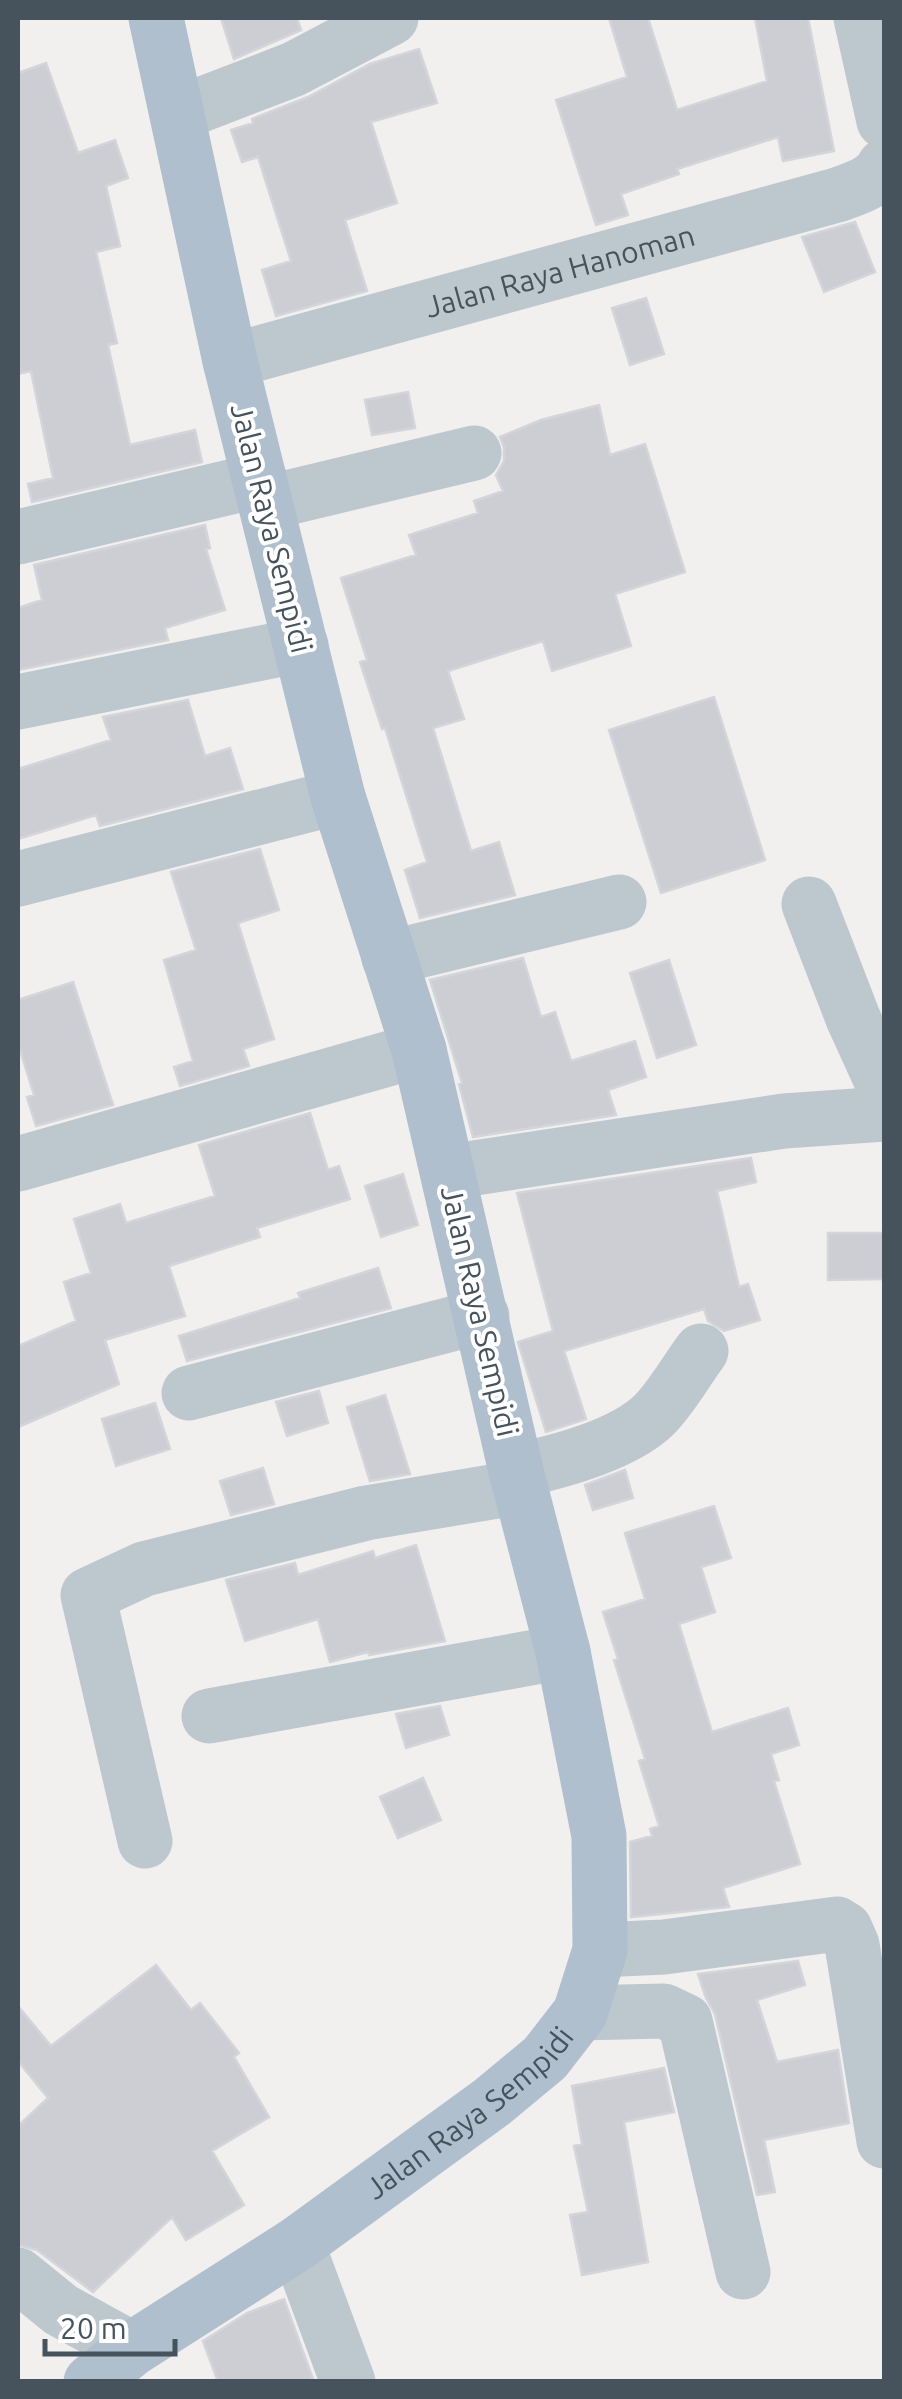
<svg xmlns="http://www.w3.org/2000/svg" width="902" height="2399" viewBox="0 0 902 2399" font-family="Ubuntu,sans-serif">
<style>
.building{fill:#ccced4;stroke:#d3d5da;stroke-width:2.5}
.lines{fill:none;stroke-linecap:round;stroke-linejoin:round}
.minor{stroke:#bdc7ce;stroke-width:55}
.major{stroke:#afbfcd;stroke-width:55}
.labels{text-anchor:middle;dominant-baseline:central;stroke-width:8;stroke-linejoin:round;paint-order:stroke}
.street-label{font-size:30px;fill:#47535c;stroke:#fff}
</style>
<rect width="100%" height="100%" fill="#f2efef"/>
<!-- building -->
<path class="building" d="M221 18H297L301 30 234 59Z
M609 18H648L677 110 767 81 755 18H808L834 151 783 161 778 137 677 169 679 174 621 194 628 215 596 225 556 100 627 77Z
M419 49 437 103 371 122 397 203 345 220 367 291 276 316 262 270 291 261 258 157 242 162 231 130 253 123 252 119 308 97 370 64Z
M46 63 78 153 115 140 128 178 106 186 120 246 96 252 117 343 108 345 130 445 195 430 202 462 32 502 28 484 53 478 31 371 18 374V73Z
M855 222 875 272 824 292 802 237Z
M646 298 664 354 630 365 612 308Z
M408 392 415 428 372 435 365 400Z
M599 405 610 455 645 444 685 572 615 594 631 646 552 671 543 641 448 671 464 719 433 728 471 851 499 842 515 895 420 918 405 870 427 862 385 728 382 729 360 662 367 660 341 578 416 555 409 535 478 513 474 501 503 491 496 475 504 461V447L500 437 541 420Z
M205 525 210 548 206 549 225 610 165 628 168 640 18 670V608L42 600 34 565Z
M714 697 765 860 661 893 609 730Z
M188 700 205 756 230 748 243 789 100 826 96 815 18 839V769L111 740 103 717Z
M260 849 279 910 238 923 274 1039 243 1049 249 1066 180 1086 174 1067 193 1061 164 960 196 950 171 872Z
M523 958 541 1017 555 1012 571 1061 635 1041 646 1077 608 1090 616 1115 473 1137 459 1084 462 1083 430 980Z
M669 960 696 1045 657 1058 630 973Z
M73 982 113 1105 36 1126 27 1097 34 1095 18 1043V1000Z
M310 1113 328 1170 339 1166 350 1199 257 1228 260 1237 169 1266 185 1316 105 1340 119 1384 18 1427V1346L76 1321 64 1282 91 1273 74 1219 120 1204 126 1223 215 1196 199 1145Z
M751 1158 756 1182 717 1191 739 1287 748 1284 760 1320 724 1331 708 1321 704 1309 564 1351 586 1419 546 1432 518 1342 553 1331 517 1193Z
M403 1174 418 1225 381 1237 365 1186Z
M828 1233H884V1279L828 1280Z
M378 1268 391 1308 187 1361 179 1336 300 1298 298 1293Z
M319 1391 328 1423 287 1436 276 1402Z
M385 1395 410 1474 370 1481 347 1407Z
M155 1403 170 1449 116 1466 102 1419Z
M263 1468 274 1504 231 1515 220 1481Z
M625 1470 633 1498 593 1510 585 1485Z
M714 1506 731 1558 701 1567 715 1612 679 1624 712 1732 788 1708 799 1745 771 1754 779 1780 774 1781 800 1864 723 1888 729 1907 631 1917 630 1842 652 1836 650 1829 659 1826 639 1761 645 1759 614 1660 618 1659 603 1612 645 1599 625 1533Z
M416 1545 445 1641 369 1655 368 1652 330 1662 318 1619 245 1641 226 1580 295 1563 298 1575 373 1551 375 1558Z
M440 1706 449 1735 406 1748 396 1714Z
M423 1778 441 1820 398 1838 380 1797Z
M798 1961 805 1985 757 2000 777 2062 838 2050 849 2123 764 2140 775 2192 757 2195 715 2014 706 1998 698 1974Z
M156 1965 191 2010 200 2003 239 2053 234 2057 269 2117 212 2151 244 2205 186 2240 172 2217 93 2292 37 2250 18 2245V2126L48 2098 18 2061V2006L51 2046Z
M664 2068 674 2112 624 2122 648 2262 582 2275 570 2215 588 2212 574 2146 582 2144 572 2086Z
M284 2299 314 2382H218L203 2341 247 2313Z"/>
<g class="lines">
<!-- minor -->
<g class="minor">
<path d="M861 18 884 121"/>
<path d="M177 114 294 69 391 18"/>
<path id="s1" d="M230 361 837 195C854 189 876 183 884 166"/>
<path d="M266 503 474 453"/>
<path d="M18 537 260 480"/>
<path d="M18 702 301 645"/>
<path d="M18 879 338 797"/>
<path d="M809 904 853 1018 884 1086"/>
<path d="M389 958 619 902"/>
<path d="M18 1164 419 1050"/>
<path d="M448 1172 784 1121 884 1114"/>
<path d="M189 1393 482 1316"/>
<path d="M516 1471C558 1462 623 1445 654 1415 672 1397 686 1371 701 1351"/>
<path d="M209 1716 563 1652"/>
<path d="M145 1841 88 1595 144 1569 366 1513 521 1487"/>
<path d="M600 1950 664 1947 837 1924 845 1929 852 1945 884 2141"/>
<path d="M580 2013 664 2011 685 2021 743 2272"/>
<path d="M297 2244 348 2382"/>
<path d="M18 2275 61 2310 132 2349"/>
</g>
<!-- major -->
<path class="major" id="s2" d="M91 2382 132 2349 297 2244 492 2102 545 2058 580 2013 600 1950 599 1836 563 1652 516 1471 419 1050 338 797 230 361 156 18"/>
</g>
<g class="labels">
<!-- street labels -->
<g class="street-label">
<text stroke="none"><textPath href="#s1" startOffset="342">Jalan Raya Hanoman</textPath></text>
<text transform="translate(272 528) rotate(76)">Jalan Raya Sempidi</text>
<text transform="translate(480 1311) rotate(77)">Jalan Raya Sempidi</text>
<text stroke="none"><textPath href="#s2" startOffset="465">Jalan Raya Sempidi</textPath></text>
</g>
</g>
<!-- border -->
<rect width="902" height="2399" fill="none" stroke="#47535c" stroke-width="40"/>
<!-- scale -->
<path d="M45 2339v15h130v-15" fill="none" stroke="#47535c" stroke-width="5"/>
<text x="60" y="2339" font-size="30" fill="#47535c" stroke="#ffffff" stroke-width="8" paint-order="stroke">20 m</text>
</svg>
